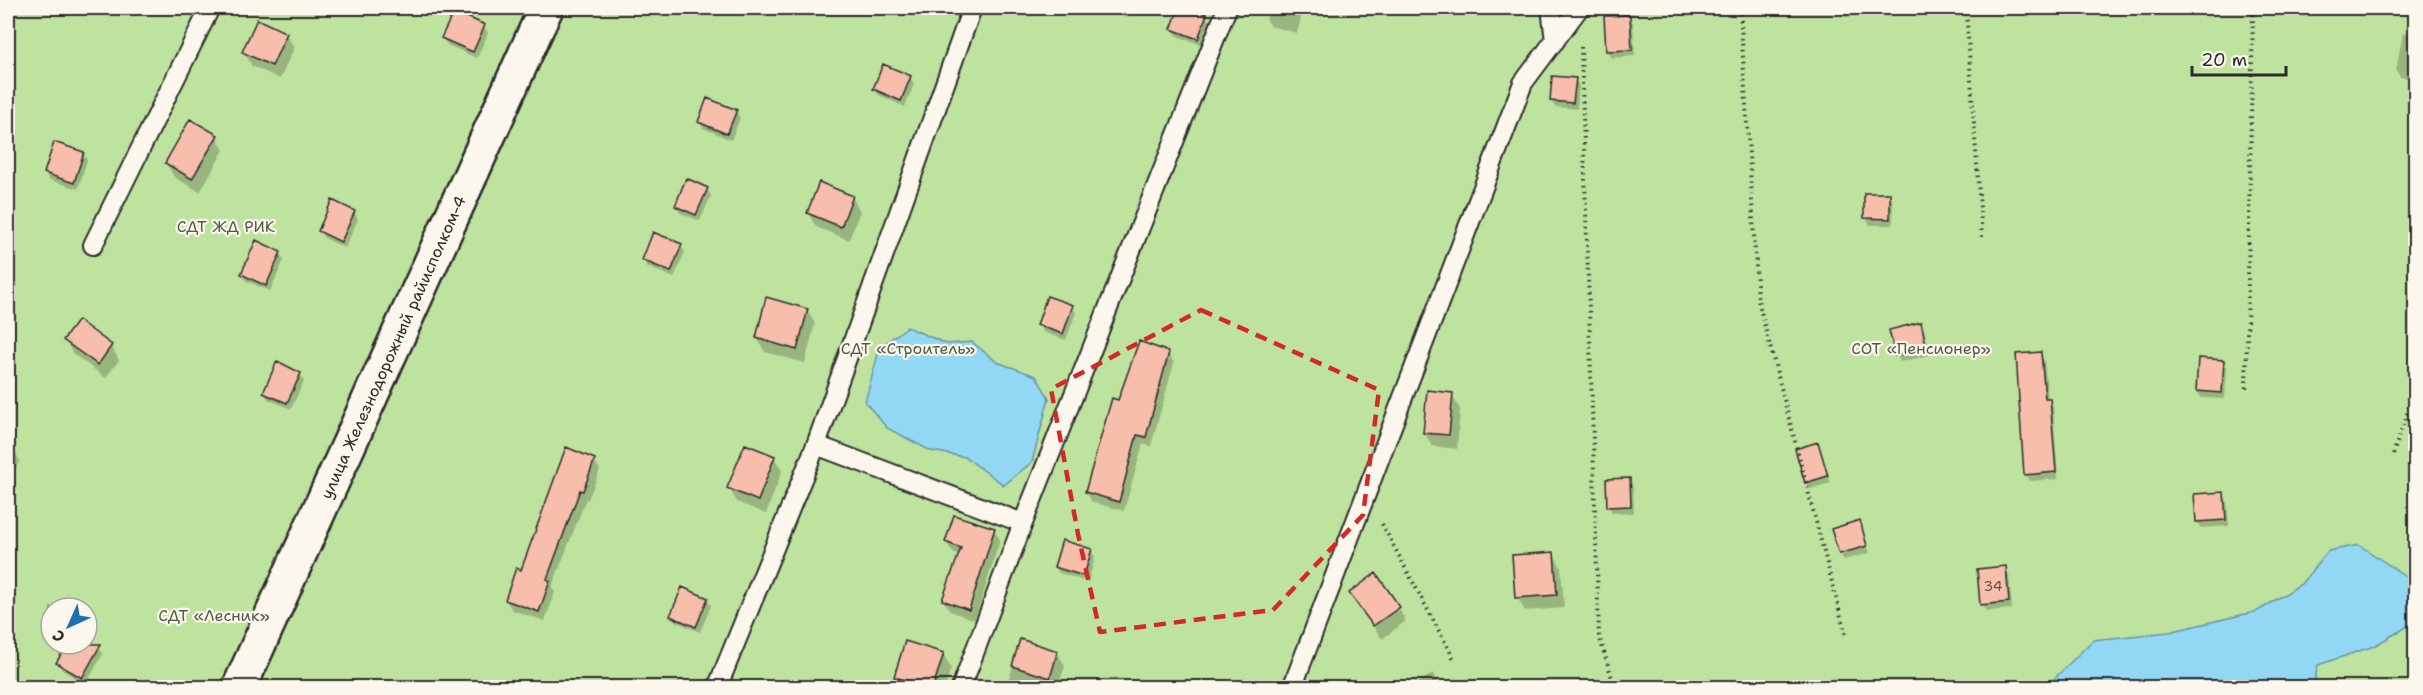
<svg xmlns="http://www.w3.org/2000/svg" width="2423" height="695" viewBox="0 0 2423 695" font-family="'Shantell Sans',sans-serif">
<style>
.green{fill:#bee39e;stroke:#748764;stroke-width:1.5;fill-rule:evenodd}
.water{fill:#92d8f4;stroke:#6993a4;stroke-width:1.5}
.shadow{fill:#0003}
.building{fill:#f6beab;stroke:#2b2b2b;stroke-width:1.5}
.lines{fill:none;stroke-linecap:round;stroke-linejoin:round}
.lane-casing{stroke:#2b2b2b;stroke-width:22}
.street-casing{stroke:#2b2b2b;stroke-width:38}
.path{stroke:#2b2b2b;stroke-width:4;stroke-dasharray:1.5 4.5;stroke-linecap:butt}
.lane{stroke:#fbf7ec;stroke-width:18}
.street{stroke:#fbf7ec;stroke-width:33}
.marked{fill:none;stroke:#d62828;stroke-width:4.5;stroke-dasharray:12 8;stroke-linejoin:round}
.labels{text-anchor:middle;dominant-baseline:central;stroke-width:4.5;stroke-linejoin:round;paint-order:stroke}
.number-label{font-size:14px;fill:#5e504b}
.park-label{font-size:16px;fill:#505948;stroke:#fbf7ec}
.street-label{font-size:16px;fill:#2b2b2b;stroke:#fbf7ec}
</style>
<rect width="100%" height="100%" fill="#fbf7ec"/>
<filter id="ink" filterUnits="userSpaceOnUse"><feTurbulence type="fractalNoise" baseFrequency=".0167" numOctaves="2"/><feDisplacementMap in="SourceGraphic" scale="12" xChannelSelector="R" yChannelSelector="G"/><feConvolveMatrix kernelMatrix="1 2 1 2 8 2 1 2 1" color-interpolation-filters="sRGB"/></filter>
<g filter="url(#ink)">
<!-- green -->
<path class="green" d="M8 8H2415V687H8ZM51 608H87V644H51Z"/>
<!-- water -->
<path class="water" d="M907 327 947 344 972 342 997 362 1036 376 1049 398 1032 462 1004 485 965 457 931 451 887 428 865 402 880 347Z
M2359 545 2411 580 2415 604V622L2374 646 2318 665 2313 687H2046L2093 640 2169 632 2258 611 2301 584 2328 551Z"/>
<!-- shadow -->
<path class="shadow" d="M1180 8 1206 16 1210 22 1202 45 1177 36 1173 29Z
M1270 8H1300L1303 11 1297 33 1270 26 1266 19Z
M1839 8H1887H1880V13L1844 17Z
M1629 16 1633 23 1635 56 1611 58 1607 51 1605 17Z
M484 26 488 33 477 58 447 45 443 38Z
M2403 33 2416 36V80L2400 77 2396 70Z
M286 34 294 48 280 79 252 66 244 52Z
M910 77 914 84 905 107 879 95 875 89Z
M1575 79 1579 86 1577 109 1555 107 1551 101Z
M736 111 740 118 731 140 703 128 699 122Z
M216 136 224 150 200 192 174 177 166 163Z
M83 153 87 160 78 189 49 180 45 173Z
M707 189 711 196 700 221 680 213 676 206Z
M1889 194 1893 201V225H1870L1866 218Z
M852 197 860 211 849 240 816 227 808 213Z
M354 212 358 219 345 248 324 238 320 231Z
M681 246 685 252 674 278 647 267 643 260Z
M280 253 284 260 270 291 246 281 242 274Z
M1072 307 1076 313 1066 340 1043 332 1039 325Z
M807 310 815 324 805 363 765 352 757 338Z
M1920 324 1924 331 1930 355 1900 362 1897 355Z
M65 340 111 346 119 360 106 378 73 354Z
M1168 353 1174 363 1151 446 1143 444 1124 511 1092 502 1086 492 1119 402Z
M2040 354 2044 360 2048 400 2053 406 2058 479 2030 481 2026 475Z
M2223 361 2227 368 2225 399 2201 398 2197 391Z
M300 374 304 381 291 409 268 399 264 392Z
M1452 395 1460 409 1457 449 1432 446 1424 432Z
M1817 444 1831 483 1810 489 1806 482Z
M8 449 16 454 20 461 8 482Z
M774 457 782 471 766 514 737 502 729 488Z
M594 460 600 470 588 500 586 499 552 587 555 592 545 621 512 610 506 600Z
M1630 480 1633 486 1634 513H1612L1609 506Z
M2224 494 2227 501 2229 526 2201 528 2197 521Z
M1859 522 1870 553 1844 560 1840 554Z
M994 529 1000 540 975 620 950 611 944 600 960 556 953 553 946 542Z
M1091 551 1095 557 1088 582 1059 573 1055 566Z
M1553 553 1561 567 1564 608 1525 611 1517 597Z
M2005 568 2009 574 2012 609 1986 611 1982 605Z
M1351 593 1398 607 1406 621 1382 639Z
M707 599 711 606 700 632 676 622 672 616Z
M87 641 99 647 103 654 86 684 62 670 58 663 69 644H87Z
M1021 641 1057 652 1065 666 1058 688H1006Z
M943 654 951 668 945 688H902L896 677Z
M1433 673 1442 688H1409Z"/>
<!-- building -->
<path class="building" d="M1179 8H1188L1207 14 1198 39 1171 29Z
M454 11 485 25 473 52 441 38Z
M1630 15 1632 50 1606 51 1604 16Z
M257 19 287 33 272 66 242 52Z
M883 64 911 76 901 101 873 89Z
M1552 76 1576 78 1573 103 1550 101Z
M707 98 737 110 727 134 698 122Z
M190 119 218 135 192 179 165 163Z
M54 142 84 152 74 183 44 173Z
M686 178 708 188 696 215 675 206Z
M819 182 853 196 841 227 807 213Z
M1864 193H1890V219L1864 218Z
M332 200 355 211 341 242 318 231Z
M653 232 682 244 671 272 642 260Z
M256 240 281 252 266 286 241 274Z
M1047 296 1073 305 1063 334 1037 325Z
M766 297 808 309 797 350 756 338Z
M78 320 112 345 98 365 63 340Z
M1921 322 1927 349 1895 356 1889 330Z
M1139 341 1169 352 1146 437 1137 435 1119 502 1085 492 1112 398 1118 400Z
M2041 352 2045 398H2050L2056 472 2024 475 2016 354Z
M2198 358 2224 360 2222 393 2196 391Z
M277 361 301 373 287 403 263 393Z
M1427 390 1453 393 1449 435 1423 433Z
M1818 442 1828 476 1805 483 1795 449Z
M745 444 775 456 758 501 727 488Z
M566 447 595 459 583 491 580 490 547 579 550 581 539 612 505 600 516 568 521 570Z
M1630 478 1631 506 1607 507 1606 479Z
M2224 492 2226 520 2196 522 2194 494Z
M954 515 995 528 969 610 942 600 961 548 945 542Z
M1860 520 1867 546 1839 554 1831 529Z
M1062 540 1092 549 1084 576 1054 567Z
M1554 552 1557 595 1515 598 1512 555Z
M2006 566 2009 602 1980 605 1977 569Z
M1376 573 1400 607 1373 626 1349 593Z
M682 587 708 598 696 627 670 616Z
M1020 639 1058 651 1050 678 1012 666Z
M905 641 944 653 933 687 894 677Z
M67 644H101L82 678 56 663Z"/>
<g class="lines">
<!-- lane casing -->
<g class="lane-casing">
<path id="lane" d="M1551 8 1555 41
M93 245 210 8
M816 445 1023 523
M717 688 816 445 972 8
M961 688 1023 523 1227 8
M1292 688 1523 83 1579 8"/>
</g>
<!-- street casing -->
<g class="street-casing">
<g id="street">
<path id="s1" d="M239 688 546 8"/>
</g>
</g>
<!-- path -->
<path class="path" d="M1740 8 1758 300 1846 636
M1966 8 1982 237
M1581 47 1599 636 1615 688
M2246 388 2253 8
M2393 454 2416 388
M1382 524 1455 661"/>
<!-- lane -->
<use href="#lane" class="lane"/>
<!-- street -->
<use href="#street" class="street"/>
</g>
</g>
<!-- marked area -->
<path class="marked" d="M1201 310 1379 390 1363 515 1273 610 1100 632 1078 534 1051 389Z"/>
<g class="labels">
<!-- number labels -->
<g class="number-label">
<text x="1993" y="586">34</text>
</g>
<!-- park labels -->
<g class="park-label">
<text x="226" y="226">СДТ ЖД РИК</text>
<text x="908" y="348">СДТ «Строитель»</text>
<text x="1921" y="348">СОТ «Пенсионер»</text>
<text x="214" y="615">СДТ «Лесник»</text>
</g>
<!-- street labels -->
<g class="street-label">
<text stroke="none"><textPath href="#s1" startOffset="374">улица Железнодорожный райисполком-4</textPath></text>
</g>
</g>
<!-- margin -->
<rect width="2423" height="695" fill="none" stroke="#fbf7ec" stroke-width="30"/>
<rect x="15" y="15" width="2393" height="665" fill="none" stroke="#2b2b2b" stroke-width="2" filter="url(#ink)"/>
<!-- north arrow -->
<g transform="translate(69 626) rotate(225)"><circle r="28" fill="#fbf7ec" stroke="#a8a59f" stroke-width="1.5"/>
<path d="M0-4.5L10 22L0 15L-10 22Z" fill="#1f6fb2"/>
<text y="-9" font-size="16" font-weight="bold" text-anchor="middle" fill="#2b2b2b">С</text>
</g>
<!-- scale -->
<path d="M2192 66v9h94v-9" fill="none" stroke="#2b2b2b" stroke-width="3"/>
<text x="2201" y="66" font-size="18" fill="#2b2b2b" stroke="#fbf7ec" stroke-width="4.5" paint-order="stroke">20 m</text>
</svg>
